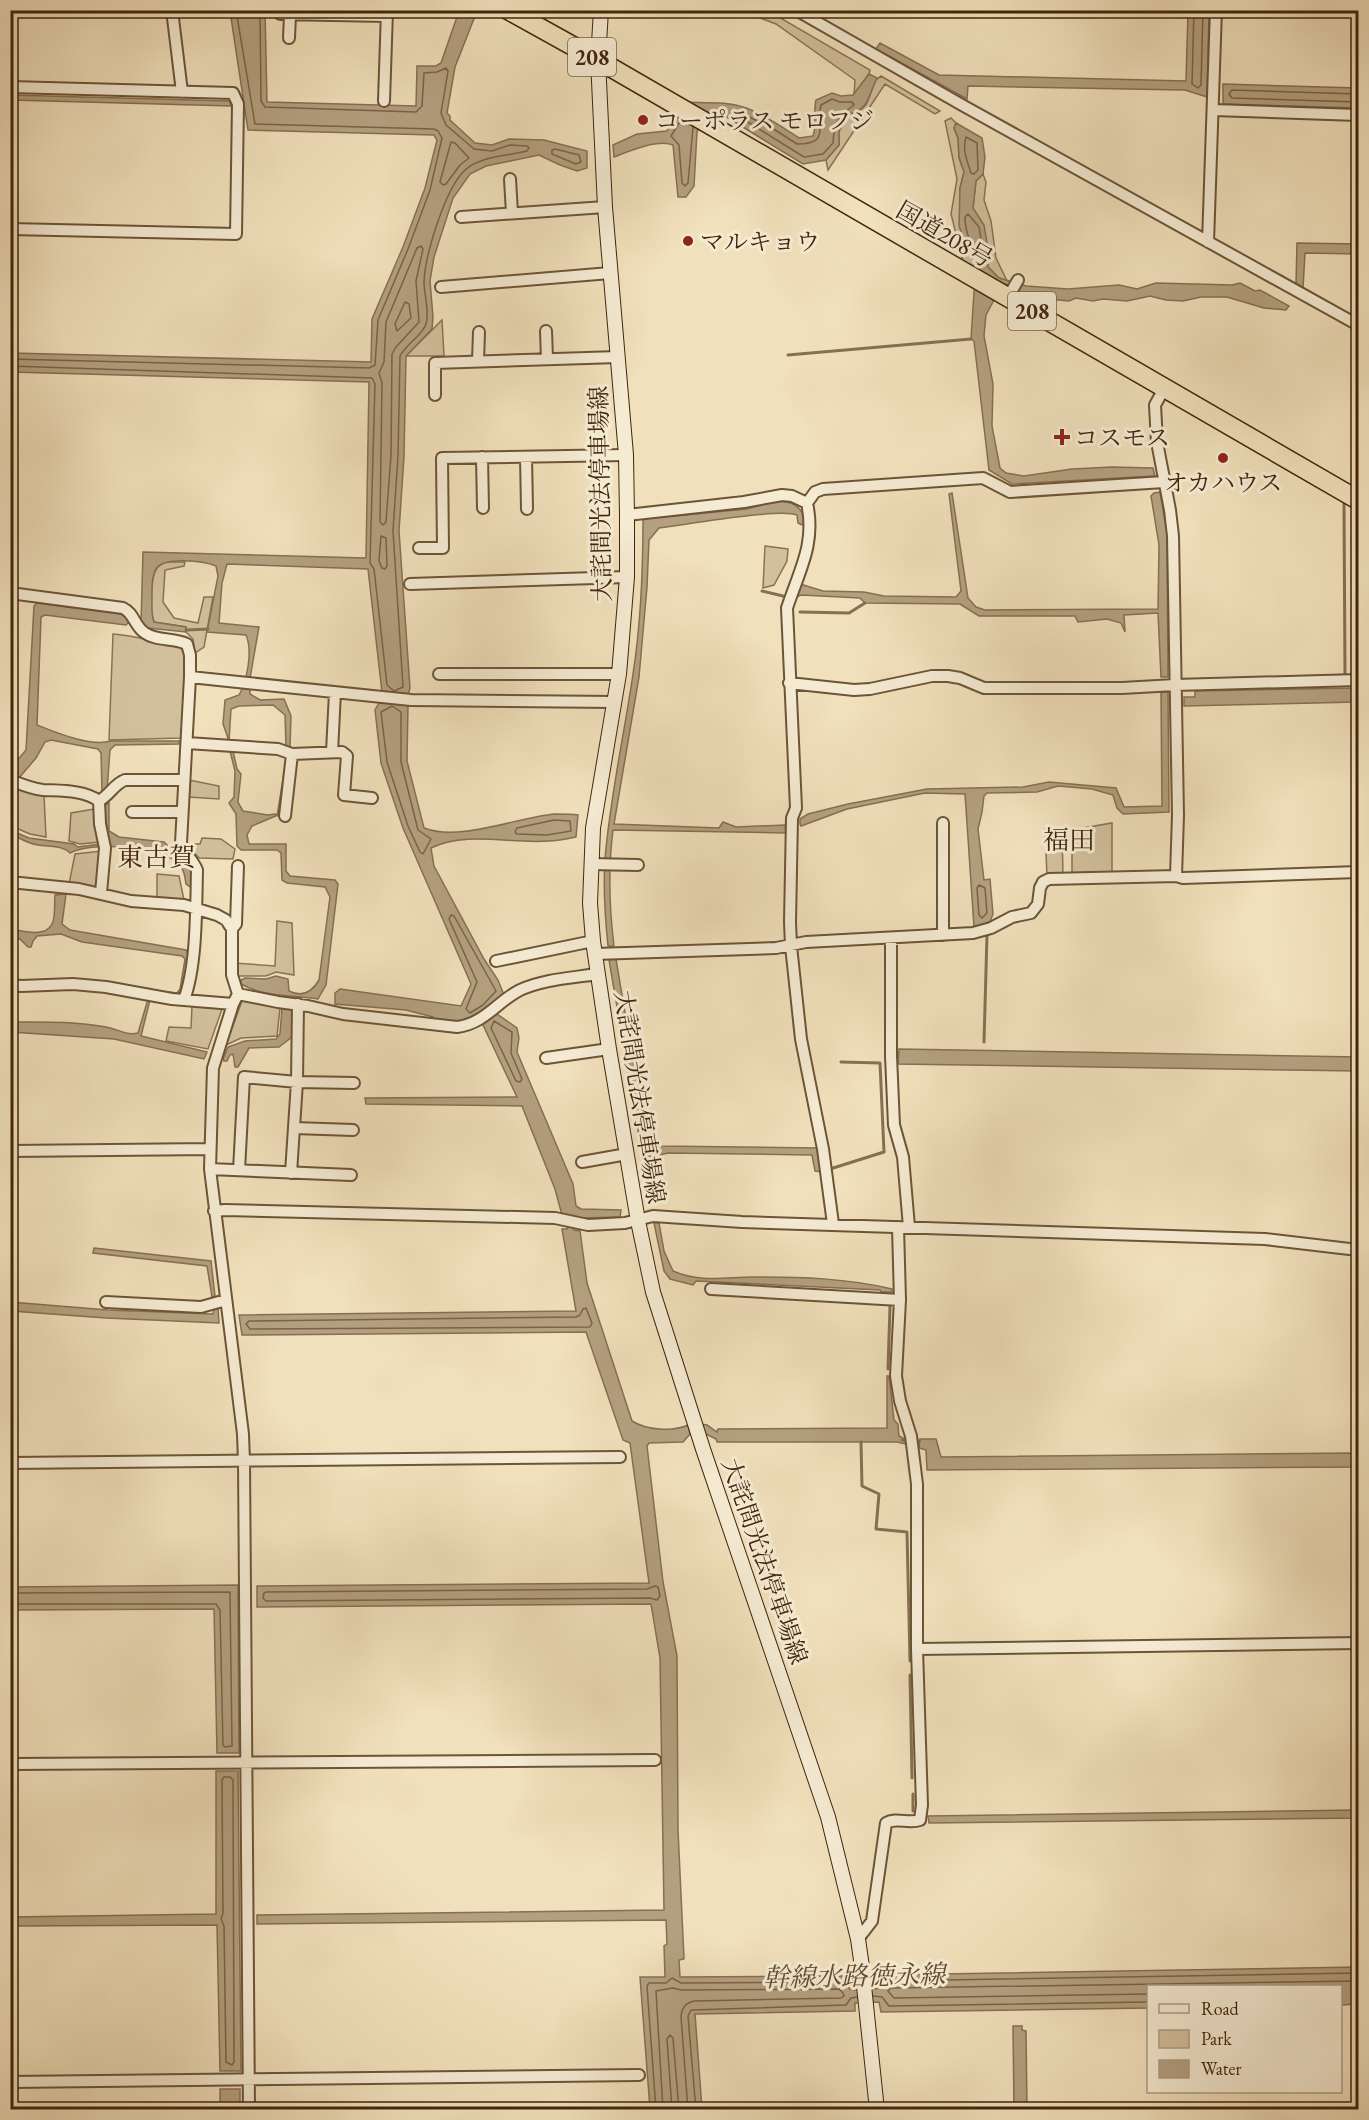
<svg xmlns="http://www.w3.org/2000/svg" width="1369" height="2120" viewBox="0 0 1369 2120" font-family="'EB Garamond','Noto Serif JP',serif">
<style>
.green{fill:#d2c09d;stroke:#8a7254;stroke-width:1.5}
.water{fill:#b4a080;stroke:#866f52;stroke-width:1.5}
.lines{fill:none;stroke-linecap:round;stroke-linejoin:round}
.shore{stroke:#7a6246;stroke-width:1.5}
.stream{stroke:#866f52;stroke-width:3}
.street-casing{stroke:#6d5438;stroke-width:14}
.secondary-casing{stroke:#41250c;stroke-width:16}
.highway-casing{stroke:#41250c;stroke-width:21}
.street{stroke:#f5ebd3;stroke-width:10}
.secondary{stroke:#f5ebd3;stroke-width:14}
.highway{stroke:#f0e0bb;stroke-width:18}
.poi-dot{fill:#8f2418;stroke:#f5ebd3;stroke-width:2}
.labels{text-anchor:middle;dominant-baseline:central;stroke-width:6;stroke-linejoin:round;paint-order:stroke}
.shield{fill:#f5ebd3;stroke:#776048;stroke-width:1.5}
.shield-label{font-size:22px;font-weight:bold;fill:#41250c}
.poi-label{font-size:24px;fill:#41250c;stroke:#f5ebd3;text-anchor:start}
.street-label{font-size:24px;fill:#41250c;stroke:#f5ebd3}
.neighbourhood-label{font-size:26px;fill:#41250c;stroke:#f5ebd3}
.water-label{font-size:26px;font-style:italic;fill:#644a2f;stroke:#f5ebd3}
</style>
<rect width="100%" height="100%" fill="#f0e0bb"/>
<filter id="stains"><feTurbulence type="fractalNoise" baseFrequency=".00333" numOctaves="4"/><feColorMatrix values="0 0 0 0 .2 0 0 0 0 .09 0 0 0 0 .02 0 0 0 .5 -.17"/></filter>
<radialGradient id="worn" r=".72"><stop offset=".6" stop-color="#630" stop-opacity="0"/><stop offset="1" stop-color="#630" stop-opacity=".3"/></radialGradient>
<!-- green -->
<path class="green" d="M742 11H787L790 12 782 19 870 70 869 74 854 95 855 80 776 24Z
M881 76 940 111 935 114 885 84 828 170 826 160 839 145V131L849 114C878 108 864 86 881 76Z
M951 118 956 123 954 128 958 138 959 158 964 172 960 188 968 251 979 267V272L963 262 951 214 957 179 945 121Z
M983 174 986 182 984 200 991 221 996 258 1007 281 999 278 988 267 989 255 973 208 976 181Z
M442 320 444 356H406Z
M765 546 788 549 787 561 774 585 763 588Z
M165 562H185L184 566 165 570 163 602 174 618 198 623 204 597H213L204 647 195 653 193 639 186 632V627L154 622C150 611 150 578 157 568 159 566 162 564 165 562Z
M113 634C136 636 157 642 179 645L187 659 181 738 109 740Z
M189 780 219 786V799L188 797Z
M10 786 44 795 46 837 30 834 11 826Z
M94 809 100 842 80 844 69 841 71 813Z
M1112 823V874L1072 875V830Z
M1062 828 1063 875 1047 876 1045 829Z
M202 838 221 839 235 849 233 859 199 858 186 844H200Z
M102 851 97 887 69 884 75 854Z
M157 874 179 876 184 900 157 899Z
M277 921 292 923 294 975 276 972 266 976H236L234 963 275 966Z
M242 1001 280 1008 277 1036 241 1038 226 1045Z
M192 1006 222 1009 208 1049 166 1041 169 1027 191 1028Z"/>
<!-- water -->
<path class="water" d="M230 11H265L267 102 416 106 417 66H436L441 63 459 11H477L455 67 447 113 450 116V120L475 143 492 145 509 139 544 140 587 151V168L577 171 560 165 539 155 486 166 470 174 453 198 434 257 430 281 433 317 432 329 406 356 404 456 399 531 410 688 408 695 400 704 408 705 407 761 424 828C459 842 518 817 555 814 562 814 571 814 578 815L576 837C567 839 558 841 548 841 510 844 467 831 431 848L434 866 484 959 498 980 504 995 489 1007 495 1015 497 1014 517 1028 519 1038 517 1052 573 1184 576 1206 581 1209 621 1210 620 1217 582 1218 562 1215 555 1189 522 1106 366 1104 365 1098 517 1097 482 1023 473 1018 461 1022 435 1020 433 1017 406 1010 335 1004V993L340 989 461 1006 471 984 403 828 381 763 375 710 379 703H386L387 693 382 692 368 569 227 564 222 583 219 623 259 627 250 678V694L260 700 284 699 291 716 290 748 286 746 285 715 273 705 239 706 231 709 229 741 223 724 225 700 239 695C247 681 253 651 246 635L207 632 218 576 216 566C204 561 164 556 156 569 151 577 152 589 152 598 152 606 151 614 154 622L186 627V632L148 628 141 623 143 552 366 558 369 382 11 372V353L371 362 372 319 403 247 425 188 437 140 434 135 248 130Z
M1188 11H1209L1207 97 1185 90 968 86 967 99 876 49 880 43 939 75 1186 81Z
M869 74 877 78C869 94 869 110 849 114L839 131V145L826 160 803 164 725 116 706 115 697 132 694 186 686 197H678L673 145C658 139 629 151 614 157L613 145 637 134 667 131 684 102C704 103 727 101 746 108 765 115 782 127 799 138L813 136C817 126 813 113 816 100L832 93 841 96 853 95Z
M1223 84 1358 88V108L1223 104Z
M11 95 230 101 231 106 11 100Z
M956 123 982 138 985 157 983 174 976 181 973 208 984 225 989 255 988 267 999 278 1026 286 1068 289 1119 285 1137 289 1156 283 1232 285 1240 283 1255 291 1260 290 1289 306 1286 310 1264 308 1227 297H1201L1183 301 1166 300 1150 296 1127 301 1103 299 1093 301 1076 298 1069 301 1029 297 1006 284 1001 287 986 315 984 336 993 384 992 426 1000 468 1006 473 1024 476 1072 469 1112 467 1153 468 1155 476 1012 484 989 470 974 341 971 339 974 292 979 267 968 251 959 226 960 188 964 172 959 157 958 138 954 128Z
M1297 243 1358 244V254L1305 253 1303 288 1296 284Z
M1160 492 1167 534 1168 677H1161L1158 613 1124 615 1125 632 1121 623 1107 619 1078 622 1075 616H979L960 604 865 603 860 598 801 595 794 598 800 584 823 591 864 592 884 596 956 597 961 591 949 494 952 493 968 598 976 607 985 610 1158 609 1159 545 1151 496 1154 493Z
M776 501C793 502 799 504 806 520L802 525 798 523 797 515C779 508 684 525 659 528L649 540 647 587 639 677 614 824 719 828 723 822 736 827 785 825 786 833 613 830C608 869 609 906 614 946H608C605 917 603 888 605 859 610 797 624 736 633 674 641 623 643 571 643 519L747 509Z
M37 603 121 614 130 621 126 625 45 615 41 617 37 725C57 733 91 747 111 741H179V744L115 745 110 750 107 790 102 793 101 753 98 749 51 740 45 742 36 758 19 778 11 772 10 769 26 750 34 606Z
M1358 688V702L1184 706V697H1195V691Z
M1161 692H1168L1169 812 1123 814 1117 808 1113 795 1092 789 1058 786 1037 792 987 793 984 796 982 812 978 829 984 880 990 879 993 914 990 922 974 927 965 794 925 793 847 809 801 826 800 824V819L808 814 848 804 927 789 1023 787 1049 782 1116 788 1124 807 1162 806Z
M230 751H233L237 769 241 774 238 802 243 811 268 815 275 814 278 815 252 826 247 835 249 844H286V871L290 876 335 880 338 884 326 985 318 999C292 995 264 997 241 984V980L245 978 266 979 276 976 288 979 289 991C303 998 312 992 319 980L330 897 325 887 287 883 282 880 281 853 277 850H241L237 846 236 814 229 803 234 797 235 771Z
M109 803V831L119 837 164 842 192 871 193 889 186 884C185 877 184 868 178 863 157 846 94 841 70 853 62 845 48 847 38 845 29 844 19 838 11 834L10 830 29 838 74 844 78 847 108 843 105 828V805Z
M66 894 62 924 70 930 186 950 188 954 183 993 178 997 159 993 160 991 177 993 180 989 185 959 182 956 82 942 61 934 37 936 33 941 31 947H28L20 939 11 936 10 929C22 931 45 938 52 924 56 917 54 903 55 895Z
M616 959 645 1133 659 1146 817 1148 823 1172 815 1171 812 1155 668 1153 643 1159 609 960Z
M148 999 150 1000 141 1036 207 1052 204 1059 114 1039 11 1032 10 1022C41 1022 75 1021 106 1027 118 1029 126 1036 138 1033Z
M282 1008 292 1009V1037L279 1047 249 1048 238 1067H235L233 1054 230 1055 227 1061H224L223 1059 228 1047 245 1041 276 1039 280 1034Z
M899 1049 1358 1057V1071L898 1064Z
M654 1223H659L664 1251 673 1271C700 1283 726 1277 754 1277 800 1277 847 1278 892 1289V1292H881L880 1290 696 1281 693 1285 670 1279 664 1271Z
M567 1225 573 1226 574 1230 580 1231 587 1283 632 1421C646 1430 673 1432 688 1425L690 1434 683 1442 649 1443 647 1446 663 1582 677 1656 678 1830 684 1959 679 1960 680 1977 852 1976 853 1984 877 1983V1975L1358 1967V2004L1341 2005 1340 1986H1148V2008L881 2012 879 2002 855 2003V2011L695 2014 702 2109H650L640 1977H665L664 1946 667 1944 666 1920 257 1924V1915L664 1910 660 1658 651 1604 257 1607V1586L649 1583 630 1443 623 1440 586 1332 242 1335 239 1315 576 1311 562 1229H567Z
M94 1248 211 1261 215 1296 212 1297 207 1266 93 1253Z
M10 1302 108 1310 213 1314 214 1307H218L219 1323 106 1318 11 1311Z
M887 1376H889L894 1420 898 1424 899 1436 905 1439 906 1444 897 1442H717L716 1439 704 1433 701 1424 707 1425 717 1432 718 1429 887 1428Z
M920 1439H936L941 1457 1358 1453V1467L927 1470 926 1450 919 1448Z
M238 1585 239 1753H217L214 1609 11 1610V1587Z
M216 1771H238L241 2071H220L217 1925 11 1926V1917L216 1914Z
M1358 1810V1818L929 1823 928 1816Z
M1013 2026H1022V2030L1026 2031 1027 2109H1014Z
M220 2089H240V2109H220Z"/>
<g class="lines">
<!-- shore -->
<path class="shore" d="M1194 10 1192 84 1198 88 1201 85 1203 10
M1358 94 1232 90 1229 94 1232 98 1358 102
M832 99 840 102H852L854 105C838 116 834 123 833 143L823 154 804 157 743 119V116H747L772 128 797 144C832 144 815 126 821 105Z
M681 120 671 136 679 145 682 183 685 186 688 183 693 127
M966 137 977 143 978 170 974 174 971 173C967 161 962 149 966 137Z
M451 142 455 143 469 158 460 165 446 184 443 185 440 182Z
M555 149 579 155 581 162 576 164 552 154V150Z
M968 214 979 227 983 252 980 255C970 248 965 229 965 217Z
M421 246 423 249 416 281 419 322 396 347 392 354 391 455 386 522 383 525 380 522 382 383 379 373 384 362 386 322 417 248Z
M405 302 409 304 411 318 397 331 395 324Z
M10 359 369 368 375 365 378 320 408 249 430 190 442 138 438 131 434 129 255 124 236 10
M10 366 372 378 375 384 370 563 374 569 387 685 394 691 403 687 393 531 398 456 400 356C406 344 422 336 426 324 430 312 424 295 424 282 425 255 445 189 465 170 480 156 508 156 527 151L529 148 527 146 510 145 492 151 474 149 446 125 441 113 448 71 446 68 437 72 424 73 422 106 416 112 265 107 261 101 260 10
M381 536 386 538 387 566 385 569 382 568 379 561Z
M392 706 401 712V762L418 830 431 839 423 854 420 852 408 826 387 762 381 712Z
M554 820 570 821 571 831 547 835 517 834 515 832 517 828Z
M979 885 985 888 987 913 982 918 979 915 977 888Z
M451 915 454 916 496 991 483 1005 470 1013 466 1009 477 982 449 919Z
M494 1021 512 1032 511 1053 522 1079 520 1082 516 1081 491 1028Z
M586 1308 592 1323 590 1327 250 1329 246 1324 249 1321 576 1317 580 1315 583 1309Z
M655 1586 658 1587 660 1596 657 1600 650 1598 266 1601 263 1598 264 1593 266 1592 647 1589Z
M10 1593 230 1592 232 1746 225 1747 223 1745 220 1610 216 1604H10
M224 1777H230L233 1780 234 2062 232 2065 226 2062 224 1926 221 1919 223 1913 222 1780Z
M873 1989 880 1988 886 1981 1358 1973
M1148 1994 894 1998 888 1991 891 1988 1358 1981
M873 1996 882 1997 889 2006 1148 2002
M656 2110 647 1986 649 1983H666L672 1978 681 1983 844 1982 850 1989 856 1990
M663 2110 656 1991 673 1988 681 1990 839 1989 843 1993 844 1996 841 1998 695 2001C687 2002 682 2007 681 2016L688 2110
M672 2110 667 2039 670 2035 673 2038 679 2110
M696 2110 688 2016 691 2010 846 2005 851 1998 857 1997"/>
<!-- stream -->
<path class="stream" d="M788 355 971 339
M1344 504 1345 674
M762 591 783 596
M800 612 849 613 865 603
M186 630 208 629
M278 815 286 765
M984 1042 987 935
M830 1169 884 1152 880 1063 841 1062
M888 1369 890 1307
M902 1440 919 1441
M861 1442 862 1486 879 1494 876 1529 907 1532 910 1661
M910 1675 912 1778
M913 1794V1811"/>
<!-- street casing -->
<g class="street-casing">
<path id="street" d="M172 10 182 92
M796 10 962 105 1358 325
M280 14 386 16
M289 38 290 15
M10 87 233 93 238 104 236 234 10 229
M384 101 387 11
M1214 110 1358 115
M510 179 512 213
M461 217 605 207
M1208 242 1216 10
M441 287 610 273
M1008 297 1018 280
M546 331 547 359
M478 361 479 332
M1165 387 1155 405 1157 442 1170 510 1173 536 1178 815 1176 876
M435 395V363L618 357
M482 457 483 508
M526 457 527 509
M807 503 815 492 823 489 983 478 1010 492 1164 482
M627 515 744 502 782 495 792 496 807 503C816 544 799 571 787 608L796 808 792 818 790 922 791 946 801 1039 823 1149 833 1224
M419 548H443L442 458 626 455
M410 584 627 577
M10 593 123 608C134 613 135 627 145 633 156 641 174 638 187 644L190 655V677L181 843C184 853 193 860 197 870 196 909 197 965 184 1000
M439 674H619
M190 677 411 700 615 702
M789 683 854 690 870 689 932 676H948L960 678 984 688H1122L1175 685 1358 680
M187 743 278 749 292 754 342 752 347 756 344 795 372 798
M332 752 335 692
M10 780C20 784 33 789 43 790 61 791 84 790 99 801 111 794 114 784 125 780H184
M99 801 100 824 105 848 101 893
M132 812H182
M285 816 292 754
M943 823V935
M591 864 638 865
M10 882 79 889 131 901 184 905 217 915 226 920 232 929V975L238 994 233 1004 213 1068 210 1169 243 1434 244 1462 249 2110
M232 929 236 924 238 866
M891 938V1056L894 1125 903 1157 909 1227
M595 954 776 948 806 942 973 933 991 928 1012 917 1031 913 1038 904 1040 888 1043 882 1049 879 1176 876 1183 878 1358 872
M496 961 593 941
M10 985 21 986 73 984 106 987 172 999 233 1004
M238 994 278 1002 308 1006 343 1014 457 1027C484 1024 498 1001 520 990 544 979 572 978 597 974
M546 1058 609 1049
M294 1128 353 1130
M10 1151 210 1149
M582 1162 627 1154
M210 1169 351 1175
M239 1170 244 1077 297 1082 354 1083
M291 1173 297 1082 298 1004
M214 1211 225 1210 555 1218 588 1225 625 1223 653 1216 742 1222 1265 1239 1358 1250
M711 1289 900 1300
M106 1302 201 1307 226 1300
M10 1463 620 1457
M917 1649 1358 1643
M10 1764 655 1760
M858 1939 872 1921 886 1823C896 1817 909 1824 920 1820L922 1805 917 1649V1484L911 1436 900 1401 896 1376 900 1300 898 1227
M10 2082 639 2075"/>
</g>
<!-- secondary casing -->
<g class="secondary-casing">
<path id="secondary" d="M601 10 598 60 605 207 626 455 627 515V577L619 674 593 828 590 903 593 941 609 1049 638 1221 653 1292 703 1449 828 1817 858 1939 862 1967 877 2110"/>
</g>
<!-- highway casing -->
<g class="highway-casing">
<path id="highway" d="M508 10 598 60 1358 500"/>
</g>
<!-- street -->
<use href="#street" class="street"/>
<!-- secondary -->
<use href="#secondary" class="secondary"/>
<!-- highway -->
<use href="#highway" class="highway"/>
</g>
<!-- markers -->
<g class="poi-dot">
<circle cx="643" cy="120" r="6"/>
<circle cx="688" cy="241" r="6"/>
<path d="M1059 428h6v6h6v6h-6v6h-6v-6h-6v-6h6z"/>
<circle cx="1223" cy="458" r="6"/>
</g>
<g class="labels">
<!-- shield labels -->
<g class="shield">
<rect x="568" y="38" width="48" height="38" rx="4.5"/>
<rect x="1008" y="292" width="48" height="38" rx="4.5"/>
</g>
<g class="shield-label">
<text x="592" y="57">208</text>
<text x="1032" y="311">208</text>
</g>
<!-- poi labels -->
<g class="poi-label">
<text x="655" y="120">コーポラス モロフジ</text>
<text x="700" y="241">マルキョウ</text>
<text x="1074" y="437">コスモス</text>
<text x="1223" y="482" text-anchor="middle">オカハウス</text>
</g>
<!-- street labels -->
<g class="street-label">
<text transform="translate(945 234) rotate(30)">国道208号</text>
<text transform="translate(600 494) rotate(-91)">大詫間光法停車場線</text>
<text transform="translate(640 1097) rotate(81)">大詫間光法停車場線</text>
<text transform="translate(765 1561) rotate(71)">大詫間光法停車場線</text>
</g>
<!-- neighbourhood labels -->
<g class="neighbourhood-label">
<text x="1069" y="840">福田</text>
<text x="156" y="857">東古賀</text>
</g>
<!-- water labels -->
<g class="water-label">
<text transform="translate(854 1976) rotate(-1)">幹線水路徳永線</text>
</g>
</g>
<!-- margin -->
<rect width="1369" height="2120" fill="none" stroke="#f0e0bb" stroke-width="36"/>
<rect x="12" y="12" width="1345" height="2096" fill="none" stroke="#41250c" stroke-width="3"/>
<rect x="18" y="18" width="1333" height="2084" fill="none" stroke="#41250c" stroke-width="1.5"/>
<!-- legend -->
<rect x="1147" y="1985" width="195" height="108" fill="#f5ebd3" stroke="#ad9c83" stroke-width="1.5"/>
<rect x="1159" y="2004" width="30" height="9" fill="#f5ebd3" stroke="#ad9c83" stroke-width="1.5"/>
<text x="1201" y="2015" font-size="18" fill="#41250c">Road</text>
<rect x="1159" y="2030" width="30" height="18" fill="#d2c09d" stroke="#ad9c83" stroke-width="1.5"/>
<text x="1201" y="2045" font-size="18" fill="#41250c">Park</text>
<rect x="1159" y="2060" width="30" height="18" fill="#b4a080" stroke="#ad9c83" stroke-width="1.5"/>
<text x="1201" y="2075" font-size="18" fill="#41250c">Water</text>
<rect width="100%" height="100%" filter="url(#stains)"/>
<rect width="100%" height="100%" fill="url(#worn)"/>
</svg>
